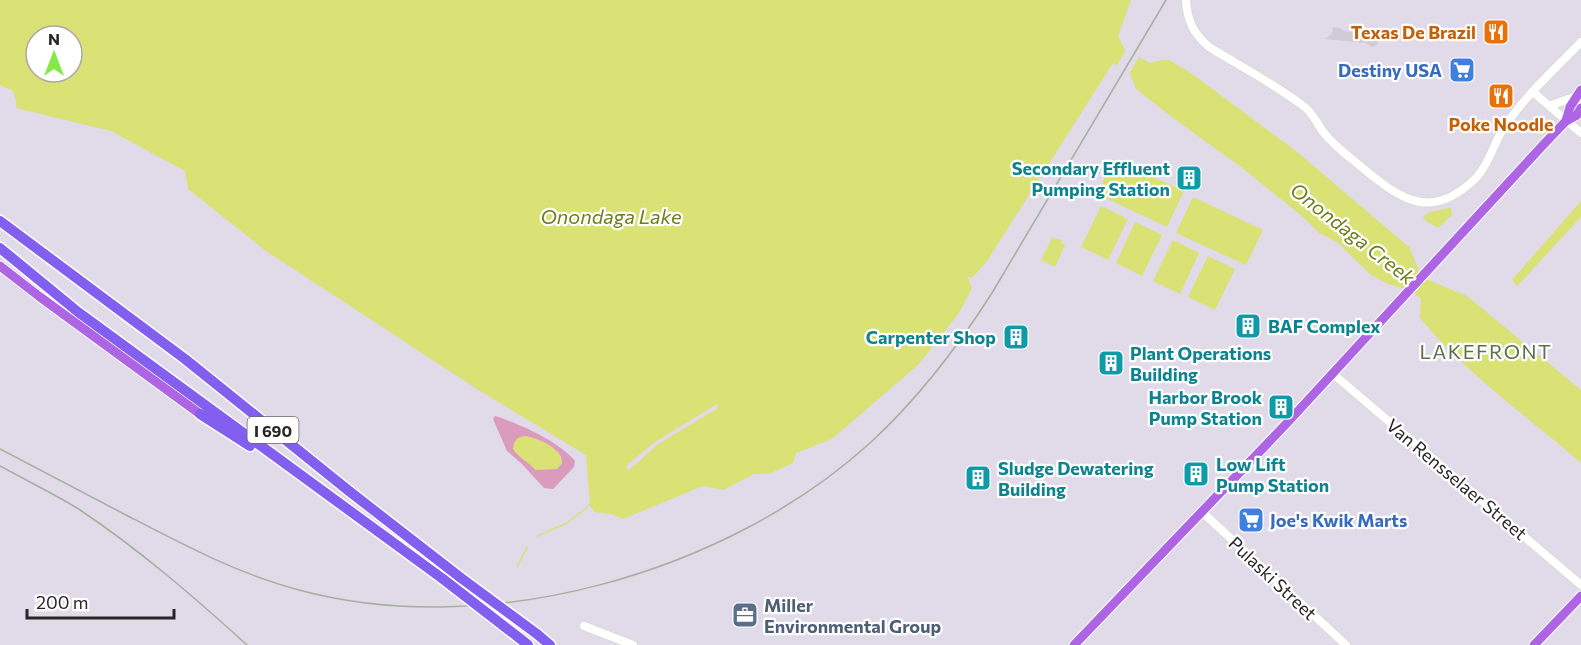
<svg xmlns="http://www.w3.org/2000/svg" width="1581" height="645" viewBox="0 0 1581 645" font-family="Commissioner,sans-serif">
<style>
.green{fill:#db9bbd;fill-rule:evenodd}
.plaza{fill:#d0ccd6}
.water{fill:#dae276;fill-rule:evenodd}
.pier{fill:#e0dae9}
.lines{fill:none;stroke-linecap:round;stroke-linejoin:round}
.stream{stroke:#dae276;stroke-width:1.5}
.minor-casing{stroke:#d6dfd0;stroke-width:10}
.major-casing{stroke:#fff;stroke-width:11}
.highway-casing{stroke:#fff;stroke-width:13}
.minor{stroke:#fff;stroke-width:8}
.major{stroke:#ae65e3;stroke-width:9}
.highway{stroke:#825fef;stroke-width:10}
.rail{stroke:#a4b09e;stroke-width:1.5}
.highway-bridge-casing{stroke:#fff;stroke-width:13;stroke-linecap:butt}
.highway-bridge{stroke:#825fef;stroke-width:10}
.labels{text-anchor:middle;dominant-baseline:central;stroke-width:4.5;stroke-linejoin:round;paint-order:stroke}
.shield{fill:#fff;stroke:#686868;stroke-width:1.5}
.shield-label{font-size:16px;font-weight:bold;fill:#272727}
.food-label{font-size:18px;font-weight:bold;fill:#c56008;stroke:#fff;text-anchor:end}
.shop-label{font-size:18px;font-weight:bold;fill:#366cbe;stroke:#fff;text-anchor:end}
.culture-label{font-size:18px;font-weight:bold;fill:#0d838f;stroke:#fff;text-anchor:start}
.street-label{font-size:18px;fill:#272727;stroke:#fff}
.service-label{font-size:18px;font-weight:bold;fill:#4e5e75;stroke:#fff;text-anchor:start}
.water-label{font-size:20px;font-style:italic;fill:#6e7e18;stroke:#fff}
.neighbourhood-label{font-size:20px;letter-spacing:1.5px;fill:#5b734d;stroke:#fff}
</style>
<rect width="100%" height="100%" fill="#e0dae9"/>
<!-- green -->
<path class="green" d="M495 416C518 423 560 442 575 461L574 467 553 489 544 488 522 464 507 451 493 419ZM557 451 561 457 562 463 536 470 529 463Z"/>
<!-- plaza -->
<path class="plaza" d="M1333 27 1339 28 1344 31 1352 32 1356 30 1371 32V36L1378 37 1377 45 1372 47 1366 43 1325 39 1332 34Z"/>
<!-- water -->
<path class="water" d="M0 0H1131L1118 36 1125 50 1150 63 1162 60H1169L1191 73 1296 151 1410 248 1421 277 1467 296 1581 390V463C1527 416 1466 374 1420 318L1421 299 1412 291 1388 284 1371 275 1337 242 1319 233 1303 217 1241 167 1173 118 1136 89 1130 74 1113 63 987 261 972 278 967 276 972 288 959 313 919 364 832 439 796 453 793 463 769 474H754L723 490 703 486 623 519 611 514 594 512 590 505 586 455 480 391 266 251 188 189 185 171 111 131 16 108V100L13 91 0 85ZM36 36H72V72H36ZM716 405H718V408L658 444 631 468 655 442Z
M1113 159 1184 191 1167 227 1097 194Z
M1193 197 1263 230 1246 265 1176 233Z
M1581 201V217L1517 286 1512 280Z
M1101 206 1128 219 1108 260 1081 247Z
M1448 208H1451L1452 215 1438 228 1426 221 1423 217 1430 212Z
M1135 222 1162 235 1142 276 1116 263Z
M1052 238 1062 240 1061 243 1065 245 1055 267 1041 260Z
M1173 240 1199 253 1180 294 1153 281Z
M1208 256 1235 269 1215 310 1188 297Z
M525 436C539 439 560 446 562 463L557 469 536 470C528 462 519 458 513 449 514 440 516 438 525 436Z"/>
<!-- pier -->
<path class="pier" d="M1127 48 1140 55 1129 74 1116 67Z
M716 405H718V407L658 444 631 468 628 470 626 468 628 464 655 442Z"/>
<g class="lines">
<!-- stream -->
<path class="stream" d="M537 536 567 523 590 505
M517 567 527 547"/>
<!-- minor casing -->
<g class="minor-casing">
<path id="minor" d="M1186 0C1187 21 1194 34 1209 47 1240 66 1273 83 1302 105 1313 112 1317 124 1324 133 1336 148 1351 158 1365 170 1404 202 1433 220 1476 178 1491 162 1494 140 1507 123 1528 93 1556 68 1581 42
M1533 92 1581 133
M1549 106 1577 96
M1332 373 1581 585
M1201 511 1346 645
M584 626 633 645"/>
</g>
<!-- major casing -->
<g class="major-casing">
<path id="major" d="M1566 121 1570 107 1581 90
M0 266 40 297 200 414
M1074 645 1287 423 1544 144 1566 121 1577 115 1581 108
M1534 645 1581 596"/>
</g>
<!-- highway casing -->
<g class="highway-casing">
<path id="highway" d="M0 221 185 359 349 491 461 578
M0 248 78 312 443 579
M200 414 250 446
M537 634 550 645
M518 637 528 645"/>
</g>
<!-- minor -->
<use href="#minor" class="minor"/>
<!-- major -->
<use href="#major" class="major"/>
<!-- highway -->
<use href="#highway" class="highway"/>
<!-- rail -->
<path class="rail" d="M0 449C42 471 84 493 126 515 182 544 238 574 299 590 488 641 727 573 870 443 918 399 957 348 992 293L1166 0
M0 466C27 481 55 494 80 510 140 550 194 597 247 645"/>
<!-- highway-bridge casing -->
<g class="highway-bridge-casing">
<path id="highway-bridge" d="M461 578 537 634
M443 579 518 637"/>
</g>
<!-- highway-bridge -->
<use href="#highway-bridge" class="highway-bridge"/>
</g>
<!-- icons -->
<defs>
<g id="restaurant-square" transform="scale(1.35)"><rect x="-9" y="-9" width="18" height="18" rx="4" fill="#e8710a" stroke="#fff"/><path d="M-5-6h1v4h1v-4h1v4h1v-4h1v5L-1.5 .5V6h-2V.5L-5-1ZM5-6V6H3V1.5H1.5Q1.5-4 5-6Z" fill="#fff"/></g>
<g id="supermarket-square" transform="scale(1.35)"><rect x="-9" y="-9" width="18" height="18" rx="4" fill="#3f7fe0" stroke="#fff"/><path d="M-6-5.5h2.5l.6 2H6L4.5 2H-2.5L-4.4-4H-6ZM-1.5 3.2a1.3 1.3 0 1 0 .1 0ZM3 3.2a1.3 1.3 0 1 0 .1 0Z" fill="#fff"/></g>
<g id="building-square" transform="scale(1.35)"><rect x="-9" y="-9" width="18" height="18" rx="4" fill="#0f9aa8" stroke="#fff"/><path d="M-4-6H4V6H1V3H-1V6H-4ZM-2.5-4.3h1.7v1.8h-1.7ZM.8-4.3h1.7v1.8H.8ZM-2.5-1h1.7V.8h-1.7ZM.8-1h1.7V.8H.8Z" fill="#fff"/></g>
<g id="office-square" transform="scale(1.35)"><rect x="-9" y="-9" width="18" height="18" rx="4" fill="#5c6f8a" stroke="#fff"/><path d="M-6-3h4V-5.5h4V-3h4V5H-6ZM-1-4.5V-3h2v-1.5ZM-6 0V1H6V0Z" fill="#fff"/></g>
</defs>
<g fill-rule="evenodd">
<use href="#restaurant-square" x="1496" y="32"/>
<use href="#supermarket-square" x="1462" y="70"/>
<use href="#restaurant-square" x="1501" y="96"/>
<use href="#building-square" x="1189" y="178"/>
<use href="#building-square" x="1248" y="326"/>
<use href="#building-square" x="1016" y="337"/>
<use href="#building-square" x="1111" y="363"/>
<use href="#building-square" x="1281" y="407"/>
<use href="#building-square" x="1196" y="474"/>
<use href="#building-square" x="978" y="478"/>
<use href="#supermarket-square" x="1251" y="520"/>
<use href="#office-square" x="745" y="615"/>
</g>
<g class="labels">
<!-- shield labels -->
<rect class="shield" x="247.5" y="417" width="51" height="26" rx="4.5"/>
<g class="shield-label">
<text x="273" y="430">I 690</text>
</g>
<!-- food labels -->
<g class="food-label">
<text x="1476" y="32">Texas De Brazil</text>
<text x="1501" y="124" text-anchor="middle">Poke Noodle</text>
</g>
<!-- shop labels -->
<g class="shop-label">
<text x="1442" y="70">Destiny USA</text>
<text x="1270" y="520" text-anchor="start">Joe's Kwik Marts</text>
</g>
<!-- culture labels -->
<g class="culture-label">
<text x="1170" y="168" text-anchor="end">Secondary Effluent<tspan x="1170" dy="21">Pumping Station</tspan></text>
<text x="1268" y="326">BAF Complex</text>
<text x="996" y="337" text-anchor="end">Carpenter Shop</text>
<text x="1130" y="353">Plant Operations<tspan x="1130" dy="21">Building</tspan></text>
<text x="1262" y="397" text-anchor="end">Harbor Brook<tspan x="1262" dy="21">Pump Station</tspan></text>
<text x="1216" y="464">Low Lift<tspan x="1216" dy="21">Pump Station</tspan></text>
<text x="998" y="468">Sludge Dewatering<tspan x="998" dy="21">Building</tspan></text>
</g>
<!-- street labels -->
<g class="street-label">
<text transform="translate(1457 479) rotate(40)">Van Rensselaer Street</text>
<text transform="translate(1273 578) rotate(43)">Pulaski Street</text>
</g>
<!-- service labels -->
<g class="service-label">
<text x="764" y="605">Miller<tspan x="764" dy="21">Environmental Group</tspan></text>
</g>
<!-- water labels -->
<g class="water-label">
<text x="611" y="216">Onondaga Lake</text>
<text transform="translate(1353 233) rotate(38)">Onondaga Creek</text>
</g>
<!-- neighbourhood labels -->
<g class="neighbourhood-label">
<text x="1486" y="351">LAKEFRONT</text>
</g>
</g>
<!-- north arrow -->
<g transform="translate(54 54)"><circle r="28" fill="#ffffff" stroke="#a9a9a9" stroke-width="1.5"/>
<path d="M0-4.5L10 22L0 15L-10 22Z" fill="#84e848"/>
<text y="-9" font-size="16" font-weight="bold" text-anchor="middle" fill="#272727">N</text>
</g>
<!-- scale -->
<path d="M27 609v9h147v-9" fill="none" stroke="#272727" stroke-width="3"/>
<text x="36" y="609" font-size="18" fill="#272727" stroke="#ffffff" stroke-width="4.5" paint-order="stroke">200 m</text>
</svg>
